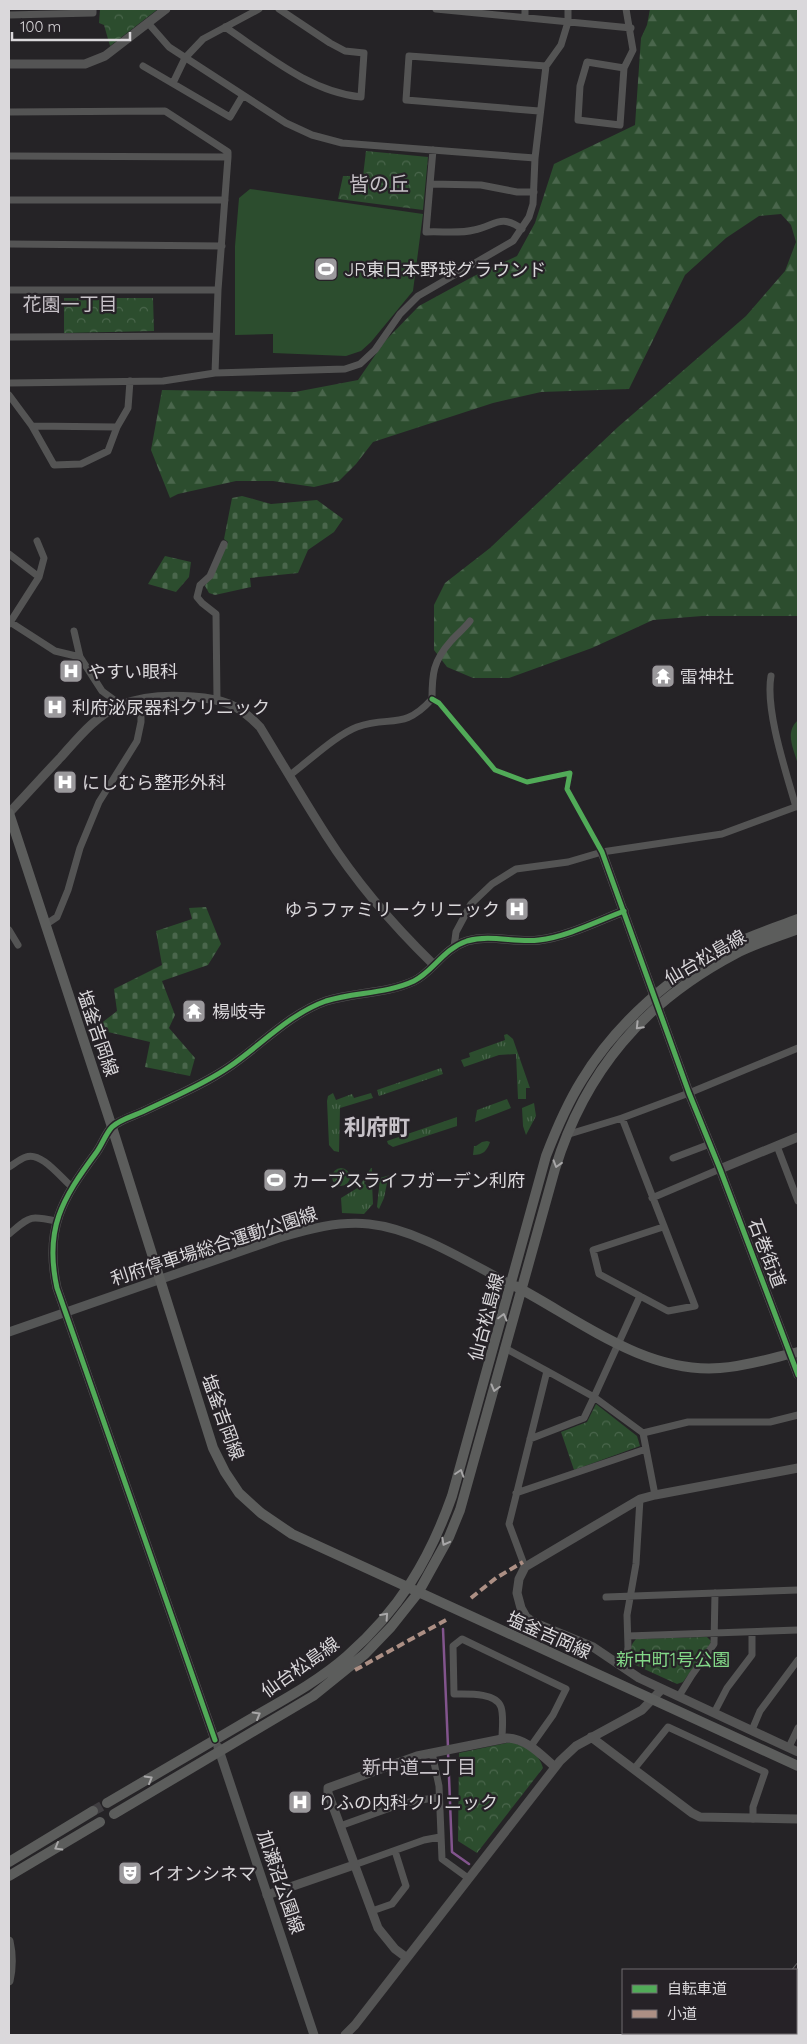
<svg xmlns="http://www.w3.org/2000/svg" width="807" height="2044" viewBox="0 0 807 2044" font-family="Quicksand,'Noto Sans JP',sans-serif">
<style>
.grass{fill:url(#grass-tufts)}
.forest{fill:url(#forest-firs)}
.cemetery{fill:url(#cemetery-stones)}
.park{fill:url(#park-crowns)}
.pitch{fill:#2c4d2e}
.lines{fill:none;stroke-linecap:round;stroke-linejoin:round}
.stream{stroke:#82548d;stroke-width:2.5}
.primary-tunnel{stroke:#403e41;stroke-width:10;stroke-dasharray:10 5;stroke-linecap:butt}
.minor{stroke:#545454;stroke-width:7}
.tertiary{stroke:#545454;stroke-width:9}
.secondary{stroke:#555656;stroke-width:9}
.primary{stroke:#5c5d5c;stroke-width:10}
.rail-casing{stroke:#5d5d5d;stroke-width:4.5}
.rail{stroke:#262227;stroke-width:2.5;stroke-dasharray:8;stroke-linecap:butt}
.quiet{stroke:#ac8f84;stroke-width:4;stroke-dasharray:8 4;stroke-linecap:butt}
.cycleway-casing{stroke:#262227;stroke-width:8}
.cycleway{stroke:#51ab58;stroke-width:5}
.oneway{stroke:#a8a7a8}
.labels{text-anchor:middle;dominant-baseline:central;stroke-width:4.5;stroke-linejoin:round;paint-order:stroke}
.poi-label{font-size:18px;fill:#dad8db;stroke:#262227;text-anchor:start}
.street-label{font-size:18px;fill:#dad8db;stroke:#262227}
.park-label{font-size:18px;fill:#83d888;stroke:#262227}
.neighbourhood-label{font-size:19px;fill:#c7c2c8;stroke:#262227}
.quarter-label{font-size:20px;fill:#c7c2c8;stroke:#262227}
.district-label{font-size:22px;font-weight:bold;fill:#c7c2c8;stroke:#262227}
</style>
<defs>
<pattern id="grass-tufts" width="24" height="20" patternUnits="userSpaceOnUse" patternTransform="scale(1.25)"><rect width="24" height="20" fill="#2c4d2e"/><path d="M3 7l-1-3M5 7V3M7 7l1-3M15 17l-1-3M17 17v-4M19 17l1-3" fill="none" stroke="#4a664c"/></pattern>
<pattern id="forest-firs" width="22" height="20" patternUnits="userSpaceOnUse" patternTransform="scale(1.25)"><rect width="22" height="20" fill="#2c4d2e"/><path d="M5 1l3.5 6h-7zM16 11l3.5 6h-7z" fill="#4a664c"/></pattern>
<pattern id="cemetery-stones" width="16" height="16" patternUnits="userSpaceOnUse" patternTransform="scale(1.25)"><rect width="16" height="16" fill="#2c4d2e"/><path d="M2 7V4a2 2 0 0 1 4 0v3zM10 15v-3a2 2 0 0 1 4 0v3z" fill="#4a664c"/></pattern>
<pattern id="park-crowns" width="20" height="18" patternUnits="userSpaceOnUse" patternTransform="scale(1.25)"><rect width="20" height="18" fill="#2c4d2e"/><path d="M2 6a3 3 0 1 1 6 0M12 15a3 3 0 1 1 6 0" fill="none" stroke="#4a664c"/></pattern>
</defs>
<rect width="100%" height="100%" fill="#252326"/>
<!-- grass -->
<path class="grass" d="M507 1034 513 1039 530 1088H526V1099H518L516 1054 499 1055 464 1067 461 1060 470 1057 469 1053 505 1040 504 1035Z
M441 1068 443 1074 379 1096 377 1090Z
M333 1093 336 1100 352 1094 354 1098 371 1093 373 1098 340 1108 339 1152 334 1151 329 1145 327 1101 328 1096Z
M507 1099 511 1108 475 1122 477 1110Z
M534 1103 536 1116 526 1135 523 1126 522 1108Z
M457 1117V1126L393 1147 388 1144 387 1141Z
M487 1141 490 1142C487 1151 483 1155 473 1155L474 1146H476L482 1142Z
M371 1168H372V1181L369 1178 364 1183 368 1187 372 1183 373 1204 364 1214 342 1213 341 1198 359 1187Z
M332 1177a9 9 0 1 1 18 0a9 9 0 1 1-18 0Z
M390 1175 392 1182 387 1183 384 1198 379 1209 377 1207 380 1178Z"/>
<!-- forest -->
<path class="forest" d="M650 9H798V616H702L653 620 592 648 509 678H473L447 667 434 650V605L445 583 490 548 618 427 746 316 785 271 796 242 791 225 781 214 759 216 726 238 685 275 629 389 541 392 493 403 373 442 356 464 339 481 314 487 273 481H236L178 494 170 498 151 450 162 390 295 392 358 380 385 341 419 306 474 276 517 256 535 223 554 164 635 125 641 38 647 25Z"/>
<!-- cemetery -->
<path class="cemetery" d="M242 496 271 504 317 500 343 519 334 532 308 550 298 573 250 578 251 587 215 595 209 593 205 586 228 542 224 539 232 498Z
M165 556 191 562 189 577 176 592 148 584Z
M206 907 221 944 208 965 162 981 175 1015 169 1028 195 1058 190 1076 145 1067 150 1042 108 1032 99 1025 117 1011 114 989 162 965 156 931 192 919 189 908Z"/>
<!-- park -->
<path class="park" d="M100 9H158L110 46 104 25 99 23Z
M366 151 428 157 423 210 338 199 343 176H363Z
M64 298H153L154 331 64 333Z
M596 1404 637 1436 640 1446 574 1470 561 1432 587 1422Z
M707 1637 711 1641 710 1644 683 1682 677 1684 631 1663C628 1655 630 1645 636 1639Z
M511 1742C525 1746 540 1754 543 1768L477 1853 458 1841 459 1753Z"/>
<!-- pitch -->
<path class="pitch" d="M250 189 423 214 413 291 371 342 361 351 346 356 273 353V334L235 335V246L239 198Z
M798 720V765C794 749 784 733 798 720Z"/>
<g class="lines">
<!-- stream -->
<path class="stream" d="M443 1629 448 1747
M448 1752 452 1852 469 1864"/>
<!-- primary-tunnel -->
<path class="primary-tunnel" d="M93 1811 107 1803"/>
<!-- minor -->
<path class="minor" d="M436 9 631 28
M525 9V17
M9 15 93 13V9
M148 23 169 47 286 123 312 135 342 143 535 158
M225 27C267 55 310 92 361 97L364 53 345 51 330 43 279 9
M143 66 230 117 243 95
M624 68 587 62 580 86 578 120 620 125 624 68 633 50 626 9
M173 83 185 58 203 39 259 9
M539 111 406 100 409 56 546 66
M9 112 165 111 228 152V157L218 290H9
M9 156 228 157
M430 184 433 150
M9 200H225
M522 229C500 213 495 226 474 230 459 234 441 231 426 232L430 184 481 185 517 192H534
M9 244 222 246
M9 337 216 336
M215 373 218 290
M9 383 163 381 215 373 345 369 360 364 375 350 400 314 418 296 513 241 529 217 533 204 535 158 546 66 561 45 568 22V9
M9 395 32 426 54 465 81 464 108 451 117 427 128 408 130 381
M32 426 117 427
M9 554 39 577
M10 622 55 651 80 657
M9 624 39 577 44 558 37 541
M74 631 80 657 102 691 121 705
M771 676C765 710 786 772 796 807
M217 699 216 614 202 603 197 597 200 585 210 576 224 544
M432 699 439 703 495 770 527 782 570 773 567 789 602 852
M290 775C309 761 336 735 357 727 391 715 403 731 432 699 432 674 433 661 451 641 457 634 464 629 470 621
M45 925 57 917 68 890 80 848 99 802 137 741 141 722V699
M9 930 18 945
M454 947 456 932 471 904 492 884 516 869 568 862 602 852 722 834 798 806
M622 1118 695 1306 668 1311 599 1274 593 1250 663 1227
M566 1135 622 1118 689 1093 798 1048
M777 1146 798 1201
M673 1158 710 1144
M9 1167C14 1164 20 1159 26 1157 41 1151 61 1178 72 1187
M652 1198 720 1169
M9 1234C30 1217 28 1215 56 1221
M640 1296 594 1397 643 1433
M505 1348 547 1371
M516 1493 646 1449
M655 1495 643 1433 688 1422H770L798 1415
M525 1567 509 1524 547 1371 594 1397 584 1418 530 1439
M606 1597 798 1590
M628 1636 798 1630
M620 1666 627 1656 628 1647 627 1615 636 1564 640 1499
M679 1696 692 1675 714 1644 715 1593
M714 1713 727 1688 752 1655V1632
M752 1730 760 1711 798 1660
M502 1739C502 1729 504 1716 501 1707 496 1692 466 1694 454 1694L453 1646 462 1639 566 1689 553 1715 531 1746
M789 1747 798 1728
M432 1753 439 1786 442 1859 468 1878
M634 1769 668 1727 765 1772 753 1807V1819
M340 1826 404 1803 439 1797
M354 1865 424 1840 440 1837
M372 1911 392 1904 406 1886 395 1851"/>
<!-- tertiary -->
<path class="tertiary" d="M9 64H85L105 56 166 9
M9 813C26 795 43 776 61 757 78 738 96 715 121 705 143 696 169 695 193 697 223 699 238 704 260 727 282 763 303 799 326 835 356 882 393 925 433 964
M602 852 689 1093 720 1169 798 1375
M720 1169 798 1137
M798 1468 655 1495 640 1499 525 1567 519 1579 517 1593 521 1608 526 1617 535 1623 593 1647 639 1678 798 1752
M591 1737 692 1813 700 1817 798 1819
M215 1740 57 1288C44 1229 62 1199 96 1153 102 1145 106 1133 112 1127 119 1120 133 1116 142 1112 171 1098 203 1085 229 1067 260 1046 289 1014 326 1001 354 992 386 994 414 981 433 972 443 949 467 941 491 934 515 943 539 940 566 937 598 921 624 911
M267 1895 354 1865
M9 1941C12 1954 12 1968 9 1981
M407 1958 395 1949 378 1928 328 1793V1788L417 1756 507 1738C527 1739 540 1754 555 1767
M345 2035 355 2025 560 1761 576 1746 642 1710 662 1689"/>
<!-- secondary -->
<path class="secondary" d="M9 1332 279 1238C308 1229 338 1221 369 1224 417 1229 469 1263 512 1285
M218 1747 314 2035"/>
<!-- primary -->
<path class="primary" d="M9 813 112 1127 213 1448 225 1472 239 1493 261 1513 292 1534 798 1766
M515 1286C578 1319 645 1374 720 1368 747 1366 772 1358 798 1352
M107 1803C150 1778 193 1753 235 1728 273 1705 314 1685 347 1656 399 1610 429 1561 452 1496L546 1156C556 1130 567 1104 582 1080 615 1025 675 970 734 944 755 934 777 927 798 919
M114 1814 313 1696 365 1654 391 1627 418 1593 449 1537 460 1510 555 1169C585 1071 644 1002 735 954 754 944 777 937 798 929
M9 1862 93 1811
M9 1876 100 1822"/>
<!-- rail casing -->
<g class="rail-casing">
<path id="rail" d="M794 1970 798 1965
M744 2035 746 2033"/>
</g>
<!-- rail -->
<use href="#rail" class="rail"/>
<!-- quiet -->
<path class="quiet" d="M471 1598 496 1578 523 1562
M355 1670 446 1620"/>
<!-- cycleway casing -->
<g class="cycleway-casing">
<path id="cycleway" d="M432 699 439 703 495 770 527 782 570 773 567 789 602 852 689 1093 720 1169 798 1375
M215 1740 57 1288C44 1229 62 1199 96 1153 102 1145 106 1133 112 1127 119 1120 133 1116 142 1112 171 1098 203 1085 229 1067 260 1046 289 1014 326 1001 354 992 386 994 414 981 433 972 443 949 467 941 491 934 515 943 539 940 566 937 598 921 624 911"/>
</g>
<!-- cycleway -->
<use href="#cycleway" class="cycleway"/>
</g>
<!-- one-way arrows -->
<defs><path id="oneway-chevron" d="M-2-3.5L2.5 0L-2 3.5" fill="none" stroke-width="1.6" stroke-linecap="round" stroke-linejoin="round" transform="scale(1.25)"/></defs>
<g class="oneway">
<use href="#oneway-chevron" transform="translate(639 1026) rotate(134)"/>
<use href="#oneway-chevron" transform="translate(557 1164) rotate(107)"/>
<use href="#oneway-chevron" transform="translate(503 1317) rotate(-75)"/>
<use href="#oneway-chevron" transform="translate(495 1388) rotate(105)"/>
<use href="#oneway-chevron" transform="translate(460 1473) rotate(-72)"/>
<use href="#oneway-chevron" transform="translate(445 1542) rotate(118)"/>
<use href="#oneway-chevron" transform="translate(385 1616) rotate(-48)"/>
<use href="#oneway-chevron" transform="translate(257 1715) rotate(-30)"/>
<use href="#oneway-chevron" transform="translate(149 1779) rotate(-30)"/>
<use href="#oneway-chevron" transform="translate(58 1847) rotate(150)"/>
</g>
<!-- icons -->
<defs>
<g id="stadium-square" transform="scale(1.25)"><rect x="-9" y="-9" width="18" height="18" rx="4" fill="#9b999c" stroke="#262227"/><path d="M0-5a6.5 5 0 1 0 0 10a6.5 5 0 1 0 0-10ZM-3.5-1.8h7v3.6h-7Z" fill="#fff"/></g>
<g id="hospital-square" transform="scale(1.25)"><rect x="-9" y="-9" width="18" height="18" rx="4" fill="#9b999c" stroke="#262227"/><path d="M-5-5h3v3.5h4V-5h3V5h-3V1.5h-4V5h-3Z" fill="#fff"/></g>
<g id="temple-square" transform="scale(1.25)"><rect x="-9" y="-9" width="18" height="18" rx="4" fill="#9b999c" stroke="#262227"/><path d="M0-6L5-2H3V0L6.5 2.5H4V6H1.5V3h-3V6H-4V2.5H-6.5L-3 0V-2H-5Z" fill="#fff"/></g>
<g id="theatre-square" transform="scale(1.25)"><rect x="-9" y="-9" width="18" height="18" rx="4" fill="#9b999c" stroke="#262227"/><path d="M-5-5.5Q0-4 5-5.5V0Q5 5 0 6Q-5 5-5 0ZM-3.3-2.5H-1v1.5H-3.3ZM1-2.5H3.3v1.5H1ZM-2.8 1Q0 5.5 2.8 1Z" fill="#fff"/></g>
</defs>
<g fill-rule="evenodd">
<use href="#stadium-square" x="326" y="269"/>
<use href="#hospital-square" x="71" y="671"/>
<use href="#temple-square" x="663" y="676"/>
<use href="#hospital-square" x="55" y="707"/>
<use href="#hospital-square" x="65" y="782"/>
<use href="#hospital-square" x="517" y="909"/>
<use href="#temple-square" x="194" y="1011"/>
<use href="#stadium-square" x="275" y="1180"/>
<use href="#hospital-square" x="300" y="1802"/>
<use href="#theatre-square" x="130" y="1873"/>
</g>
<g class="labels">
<!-- poi labels -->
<g class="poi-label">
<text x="344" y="269">JR東日本野球グラウンド</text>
<text x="88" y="671">やすい眼科</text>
<text x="680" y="676">雷神社</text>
<text x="72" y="707">利府泌尿器科クリニック</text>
<text x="82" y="782">にしむら整形外科</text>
<text x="500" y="909" text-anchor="end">ゆうファミリークリニック</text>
<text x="212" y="1011">楊岐寺</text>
<text x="292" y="1180">カーブスライフガーデン利府</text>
<text x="318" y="1802">りふの内科クリニック</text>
<text x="148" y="1873">イオンシネマ</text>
</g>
<!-- street labels -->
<g class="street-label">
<text transform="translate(705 957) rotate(-30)">仙台松島線</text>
<text transform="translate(98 1033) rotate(71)">塩釜吉岡線</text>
<text transform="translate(214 1246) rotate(-18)">利府停車場総合運動公園線</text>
<text transform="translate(767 1253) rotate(69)">石巻街道</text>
<text transform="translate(486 1317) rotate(-75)">仙台松島線</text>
<text transform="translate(223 1417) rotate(70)">塩釜吉岡線</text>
<text transform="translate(549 1635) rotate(24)">塩釜吉岡線</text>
<text transform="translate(300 1667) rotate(-35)">仙台松島線</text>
<text transform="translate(281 1882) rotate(71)">加瀬沼公園線</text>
</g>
<!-- park labels -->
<g class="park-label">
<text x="673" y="1659">新中町1号公園</text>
</g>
<!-- neighbourhood labels -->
<g class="neighbourhood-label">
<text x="70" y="304">花園一丁目</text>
<text x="419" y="1767">新中道二丁目</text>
</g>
<!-- quarter labels -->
<g class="quarter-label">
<text x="379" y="183">皆の丘</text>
</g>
<!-- district labels -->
<g class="district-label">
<text x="377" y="1127">利府町</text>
</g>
</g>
<!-- border -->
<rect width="807" height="2044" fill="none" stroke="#dad8db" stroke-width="20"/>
<!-- legend -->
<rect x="622" y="1969" width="175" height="65" fill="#262227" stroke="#6e6b6f"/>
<rect x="632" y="1985" width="25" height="8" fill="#51ab58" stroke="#6e6b6f"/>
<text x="667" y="1994" font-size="15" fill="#dad8db">自転車道</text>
<rect x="632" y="2010" width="25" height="8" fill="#ac8f84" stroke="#6e6b6f"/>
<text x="667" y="2019" font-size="15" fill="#dad8db">小道</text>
<!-- scale -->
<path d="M12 32v8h118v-8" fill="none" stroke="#dad8db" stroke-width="2.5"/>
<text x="20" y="32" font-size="15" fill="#dad8db" stroke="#262227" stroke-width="4" paint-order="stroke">100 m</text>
</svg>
